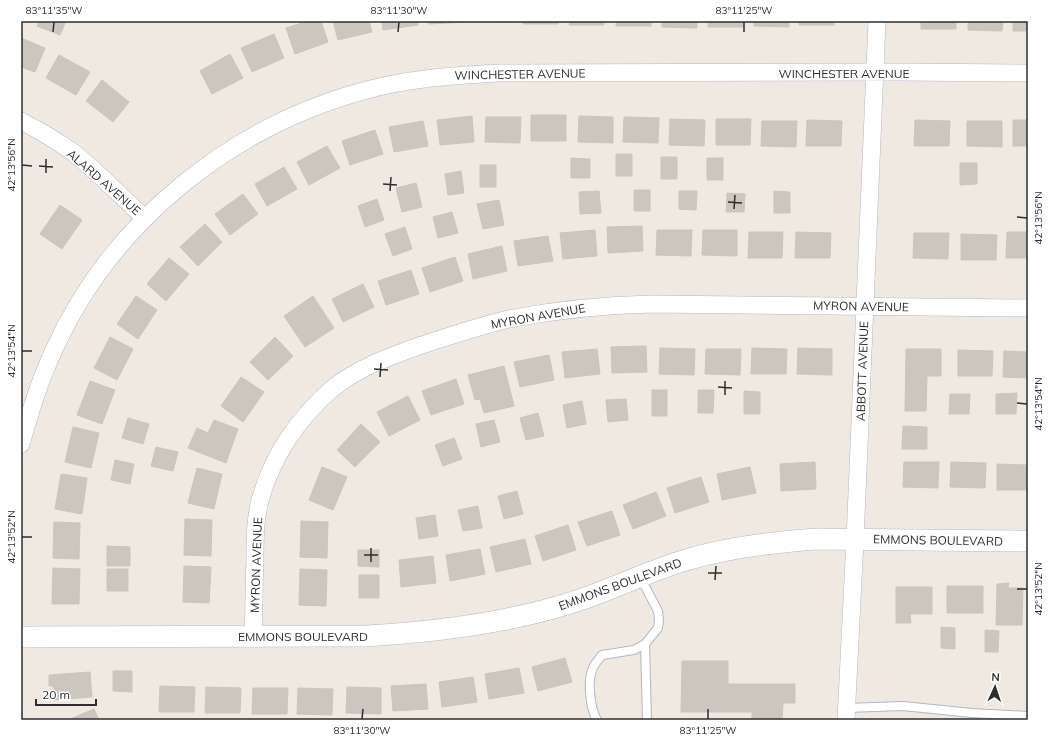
<svg xmlns="http://www.w3.org/2000/svg" width="1049" height="741" viewBox="0 0 1049 741" font-family="Mulish,sans-serif">
<style>
.building{fill:#cbc7bf;stroke:#cbc5ba}
.lines{fill:none;stroke-linecap:round;stroke-linejoin:round}
.service-casing{stroke:#b4b7c1;stroke-width:10}
.minor-casing{stroke:#b4b7c1;stroke-width:18}
.tertiary-casing{stroke:#b4b7c1;stroke-width:22}
.service{stroke:#fff;stroke-width:8}
.minor{stroke:#fff;stroke-width:17}
.tertiary{stroke:#fff;stroke-width:21}
.ticks{fill:none;stroke:#2e2e2e;stroke-width:1.5}
.labels{text-anchor:middle;dominant-baseline:central;stroke-width:3;stroke-linejoin:round;paint-order:stroke}
.street-label{font-size:12px;fill:#2e2e2e;stroke:#fff}
.neatline{fill:none;stroke:#2e2e2e;stroke-width:1.5}
.ticks-label{font-size:10px;text-anchor:middle;fill:#2e2e2e}
</style>
<rect width="100%" height="100%" fill="#efe9e1"/>
<!-- building -->
<path class="building" d="M39 21H66L60 35 37 26Z
M308 21H321L328 42 295 54 286 28Z
M333 21H369L372 32 338 40Z
M382 21H417L418 25 383 30Z
M429 21H464V22L429 24Z
M476 21H511V22Z
M524 21H558V24H523Z
M570 21H604V25H569Z
M616 21H651V26H616Z
M662 21H697V28L662 27Z
M708 21H743V27H708Z
M754 21H789V27L754 26Z
M799 21H834V25H799Z
M921 21H956V29H921Z
M968 21H1003L1002 31 968 30Z
M1013 21H1028V31H1013Z
M274 34 284 58 252 72 241 48Z
M21 38 45 48 35 72 21 67Z
M230 54 243 78 212 94 200 71Z
M59 55 90 72 76 95 46 78Z
M102 80 129 102 113 122 86 101Z
M531 115H566V141H531Z
M472 116 474 142 440 145 437 120Z
M579 116 613 117V143L578 142Z
M486 117H521L520 143 485 142Z
M624 117 659 118 658 143 623 142Z
M670 119 705 120 704 146 669 145Z
M716 119H751L750 145H716Z
M807 120 842 121 841 146H806Z
M915 120 950 121 949 146H914Z
M1013 120H1028V146H1013Z
M423 121 428 146 394 152 389 127Z
M762 121H797L796 147 761 146Z
M967 121H1002V147L967 146Z
M375 130 383 154 350 165 342 141Z
M327 146 340 168 309 185 297 162Z
M616 154H632V176H616Z
M661 157H677V179H661Z
M571 158 590 159V178H571Z
M707 158H723V180H707Z
M960 163H977V184L960 185Z
M480 165H496V187H480Z
M284 167 297 189 267 206 255 184Z
M461 171 464 193 448 195 445 174Z
M416 183 422 207 402 212 396 188Z
M634 190H650V211H634Z
M599 191 601 213 580 214 579 192Z
M679 191H697L696 210 679 209Z
M774 191 790 192V213H774Z
M727 193 745 194 744 212H726Z
M243 194 258 214 230 235 215 214Z
M377 199 384 220 365 227 358 206Z
M499 200 504 225 483 229 477 204Z
M60 205 82 220 62 249 40 234Z
M452 212 458 233 438 238 433 217Z
M205 224 222 242 198 266 180 247Z
M642 226 643 251 608 253 607 227Z
M405 227 412 249 393 256 385 234Z
M595 230 597 256 563 259 560 233Z
M657 230H692L691 256 656 255Z
M703 230H737V256L702 255Z
M749 232H783L782 258H748Z
M796 232 831 233 830 258H795Z
M1007 232H1028V258H1006Z
M914 233H949L948 259 913 258Z
M961 234 997 235 996 260H961Z
M548 236 553 261 518 266 514 241Z
M502 246 507 271 473 279 468 254Z
M455 257 463 281 430 292 422 268Z
M169 258 189 274 166 301 147 284Z
M411 270 419 294 386 305 378 281Z
M363 284 374 307 343 322 332 299Z
M136 296 157 310 138 339 117 324Z
M313 296 334 328 305 347 284 316Z
M110 337 133 349 117 380 94 368Z
M275 337 293 356 268 380 250 362Z
M646 346 647 372 612 373 611 347Z
M660 348 695 349 694 375 659 374Z
M752 348 787 349 786 374H751Z
M798 348 832 349V375L797 374Z
M597 349 600 374 565 378 562 352Z
M706 349H741L740 375 705 374Z
M906 349H941V376H927L926 411H905Z
M958 350 993 351 992 376H958Z
M1004 351 1028 352V378L1003 377Z
M549 355 554 380 520 387 514 362Z
M504 366 514 406 484 413 480 399 475 400 468 375Z
M241 377 264 392 243 422 221 406Z
M456 379 464 404 431 415 422 391Z
M90 381 115 390 102 424 77 415Z
M652 390H667V416H652Z
M698 390H714L713 413H698Z
M744 391 760 392V414H744Z
M1017 393 1016 414H996V394Z
M950 394H970L969 414H949Z
M408 396 420 420 389 436 377 412Z
M626 399 628 420 608 422 606 400Z
M582 401 586 424 567 428 563 405Z
M538 413 544 436 526 440 520 418Z
M128 418 149 424 143 444 122 438Z
M214 420 238 429 226 463 188 448 197 428 208 433Z
M494 420 500 442 481 447 476 424Z
M361 424 380 442 355 467 337 450Z
M903 426 927 427V449H902Z
M73 427 99 433 91 468 65 462Z
M454 438 462 459 443 466 435 445Z
M156 447 178 452 173 471 151 466Z
M115 460 134 464 130 484 111 480Z
M815 462 816 489 781 491 780 464Z
M904 462H939L938 488 903 487Z
M951 462 986 463 985 488 950 487Z
M997 464 1028 465V490H997Z
M322 467 347 477 333 510 309 500Z
M750 467 756 493 722 500 717 474Z
M197 468 222 474 214 509 188 503Z
M61 474 87 478 82 514 55 509Z
M701 477 709 502 675 513 667 488Z
M517 491 523 514 504 519 498 496Z
M656 492 666 516 633 529 623 505Z
M478 506 482 528 463 531 458 510Z
M612 511 620 535 587 546 578 522Z
M435 515 438 536 419 539 416 518Z
M185 519 212 520 211 556 184 555Z
M301 521 328 522 327 558 300 557Z
M54 522 80 523 79 559 53 558Z
M568 525 576 550 543 561 535 536Z
M525 539 531 564 496 572 490 547Z
M107 546 130 547V566H107Z
M480 549 485 574 450 581 446 555Z
M358 550H379V567L358 566Z
M433 556 436 583 401 587 399 560Z
M184 566 211 567 209 603 183 602Z
M53 568 80 569 79 604H52Z
M107 569H128V591H107Z
M300 569 327 570 326 606 299 605Z
M359 575H379V598H359Z
M1009 583 1008 588H1023L1022 625H996L997 584Z
M947 586H983V613H947Z
M896 587H932V614H910L911 623H896Z
M941 627 955 628V649L941 648Z
M985 630 999 631 998 652H985Z
M565 658 572 682 538 691 532 667Z
M682 661H728V684H795V703H783L782 720H752V712H681Z
M519 668 524 693 489 699 485 674Z
M113 671H132V692L113 691Z
M90 672 92 697 54 700 53 686H49V675Z
M473 677 477 702 442 707 439 682Z
M426 684 428 709 393 711 391 686Z
M160 686 195 687 194 712H159Z
M206 687 241 688 240 713H205Z
M347 687 381 688V714L346 713Z
M253 688H288L287 714H252Z
M298 688 333 689 332 715 297 714Z
M94 709 99 720H68Z"/>
<g class="lines">
<!-- service casing -->
<g class="service-casing">
<path id="service" d="M645 644 647 720
M846 708 903 706 972 713 1028 716
M597 720C590 708 587 681 593 668 595 663 599 659 602 655L634 650 645 644 658 628 659 620 658 611 640 577"/>
</g>
<!-- minor casing -->
<g class="minor-casing">
<path id="minor" d="M21 121C39 130 57 141 74 153 99 173 121 197 145 218
M21 444C30 413 39 382 53 352 111 222 231 126 367 90 410 78 454 76 497 73L900 72 1028 73
M253 636C254 611 254 585 255 560 255 538 255 517 261 497 273 455 299 417 332 389 357 368 389 357 419 346 449 336 479 326 509 319 556 310 604 305 652 304L1028 308
M846 720 855 540 877 21"/>
</g>
<!-- tertiary casing -->
<g class="tertiary-casing">
<path id="tertiary" d="M21 637 366 636C434 632 502 624 567 604 608 592 645 572 686 560 729 547 773 542 818 539L1028 541"/>
</g>
<!-- service -->
<use href="#service" class="service"/>
<!-- minor -->
<use href="#minor" class="minor"/>
<!-- tertiary -->
<use href="#tertiary" class="tertiary"/>
</g>
<!-- ticks -->
<path class="ticks" d="M53 32 54 22M398 32 399 22M744 32V22M22 165 32 166M39 166 53 167M46 173V159M383 184 397 185M390 191 391 177M728 202 742 203M734 209 735 195M1017 217 1027 218M22 351H32M374 369 388 370M380 377 381 363M718 387 732 388M725 395V381M1017 403 1027 404M22 537H32M364 555H378M371 562V548M708 573H722M715 580 716 566M1017 589H1027M362 719 363 709M708 719V709"/>
<g class="labels">
<!-- street labels -->
<g class="street-label">
<text x="844" y="73">WINCHESTER AVENUE</text>
<text transform="translate(520 74) rotate(-1)">WINCHESTER AVENUE</text>
<text transform="translate(104 182) rotate(41)">ALARD AVENUE</text>
<text transform="translate(861 306) rotate(1)">MYRON AVENUE</text>
<text transform="translate(538 316) rotate(-10)">MYRON AVENUE</text>
<text transform="translate(862 371) rotate(-88)">ABBOTT AVENUE</text>
<text transform="translate(938 540) rotate(1)">EMMONS BOULEVARD</text>
<text transform="translate(256 565) rotate(-88)">MYRON AVENUE</text>
<text transform="translate(620 584) rotate(-20)">EMMONS BOULEVARD</text>
<text x="303" y="636">EMMONS BOULEVARD</text>
</g>
</g>
<!-- border -->
<rect width="1049" height="741" fill="none" stroke="#ffffff" stroke-width="44"/>
<!-- north arrow -->
<g transform="translate(995 687) rotate(3)" stroke="#ffffff" stroke-width="3" paint-order="stroke">
<path d="M0-3L7 15L0 10L-7 15Z" fill="#2e2e2e"/>
<text y="-6" font-size="11" font-weight="bold" text-anchor="middle" fill="#2e2e2e">N</text>
</g>
<!-- scale -->
<path d="M36 699v6h60v-6" fill="none" stroke="#2e2e2e" stroke-width="2"/>
<text x="42" y="699" font-size="12" fill="#2e2e2e" stroke="#ffffff" stroke-width="3" paint-order="stroke">20 m</text>
<rect x="22" y="22" width="1005" height="697" class="neatline"/>
<g class="ticks-label">
<text x="54" y="14">83°11'35"W</text>
<text x="399" y="14">83°11'30"W</text>
<text x="744" y="14">83°11'25"W</text>
<text transform="translate(11 165) rotate(-90)" y="4">42°13'56"N</text>
<text transform="translate(1038 218) rotate(-90)" y="4">42°13'56"N</text>
<text transform="translate(11 351) rotate(-90)" y="4">42°13'54"N</text>
<text transform="translate(1038 404) rotate(-90)" y="4">42°13'54"N</text>
<text transform="translate(11 537) rotate(-90)" y="4">42°13'52"N</text>
<text transform="translate(1038 589) rotate(-90)" y="4">42°13'52"N</text>
<text x="362" y="734">83°11'30"W</text>
<text x="708" y="734">83°11'25"W</text>
</g>
</svg>
